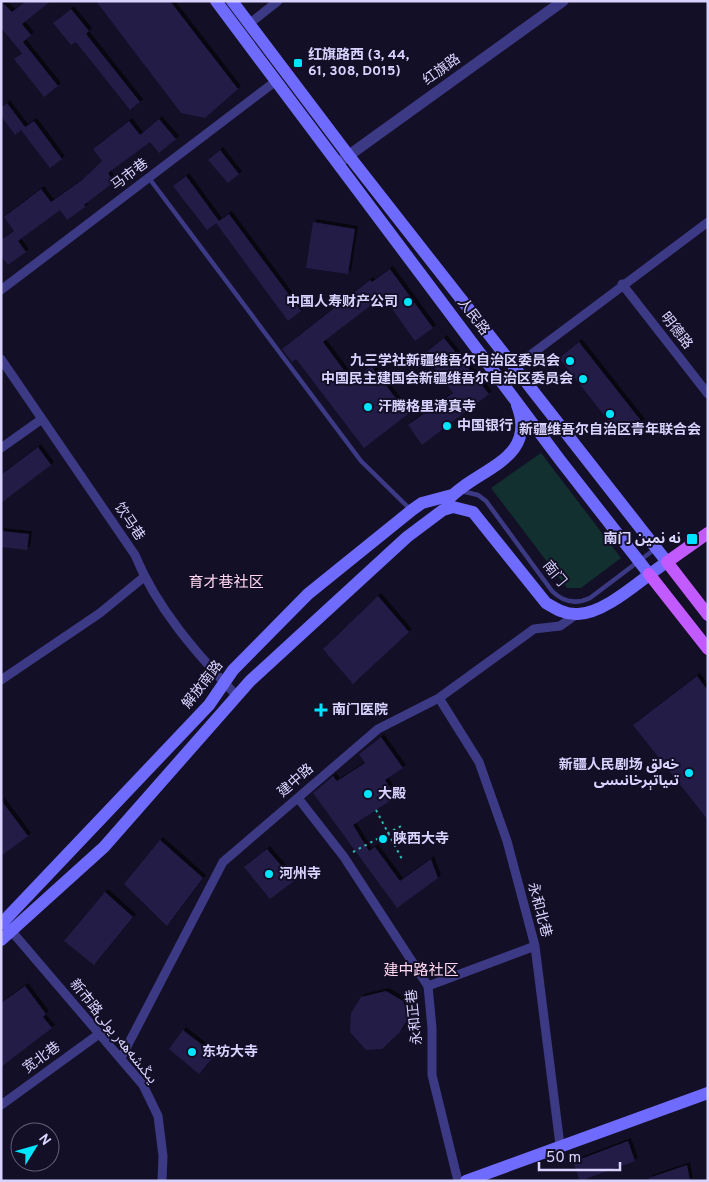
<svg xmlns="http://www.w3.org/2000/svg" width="709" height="1182" viewBox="0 0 709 1182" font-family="Overpass,'Noto Sans Arabic','Noto Sans SC',sans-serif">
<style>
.green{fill:#12302f}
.building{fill:#241b47;filter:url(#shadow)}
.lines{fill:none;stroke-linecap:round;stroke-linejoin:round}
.path{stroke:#2fb8b0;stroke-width:2;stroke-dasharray:2.5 4;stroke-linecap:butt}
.service{stroke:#3d3a85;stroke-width:4.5}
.minor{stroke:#3d3a85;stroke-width:9}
.tertiary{stroke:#3d3a85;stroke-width:11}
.secondary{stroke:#6f6bff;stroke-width:12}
.primary{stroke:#c25bff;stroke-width:12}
.poi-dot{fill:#00e5ff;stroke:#130f26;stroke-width:2}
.labels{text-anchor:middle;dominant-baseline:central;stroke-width:4;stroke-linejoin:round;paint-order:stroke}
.poi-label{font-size:14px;font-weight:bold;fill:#d9d4ff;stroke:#130f26;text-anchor:start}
.street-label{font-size:14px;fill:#d9d4ff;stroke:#130f26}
.neighbourhood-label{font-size:15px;fill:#ffd6f0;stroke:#130f26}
</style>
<defs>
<filter id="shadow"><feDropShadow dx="3" dy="-3" stdDeviation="0" flood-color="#0009"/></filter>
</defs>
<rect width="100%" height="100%" fill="#130f26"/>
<!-- green -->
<path class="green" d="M541 453 621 558 581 588H567L491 488Z"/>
<!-- building -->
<path class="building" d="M1 1 12 12 26 1H51L22 24 31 35 23 42 58 86 44 97 14 59 22 53 1 28Z
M96 1H170L238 89 205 118 181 113Z
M71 9 89 31 86 34 140 102 130 110 76 42 71 45 53 23Z
M7 103 25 127 34 121 62 159 50 168 21 130 15 135 1 116V108Z
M159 119 176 139 159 153 150 142 108 173 114 182 84 205 85 207 67 220 60 210 18 241 26 252 8 265 1 256V240L14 231 4 217 41 189 51 202 82 180 102 161 93 149 129 121 140 135Z
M220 150 239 174 228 183 208 160Z
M186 176 219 221 207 230 173 186Z
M229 214 301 311 288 321 216 223Z
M313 222 355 229 348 274 306 268Z
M390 269 433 328 415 341 383 296 323 342 352 381 371 366 408 414 364 448 296 359 292 362 282 349 370 280 372 282Z
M444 338 489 394 422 445 408 425 453 393 424 354Z
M579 342 642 422 622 438 559 358Z
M38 447 51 465 1 503V475Z
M1 531 29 534 27 550 1 547Z
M378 596 409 632 353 684 323 649Z
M697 676 708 691V820L633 725Z
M381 737 403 768 385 780 396 797 353 825 369 851 375 847 400 881 431 859 438 878 397 908 313 793 333 776 337 781 365 763 359 754Z
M1 800 28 836 1 856Z
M160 840 203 878 167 926 124 884Z
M267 849 294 881 270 899 244 867Z
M105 892 133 917 94 965 64 941Z
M25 986 46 1014 43 1017 52 1028 1 1067V1003Z
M386 991 403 1001 409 1017 400 1032 382 1049 366 1050 350 1032 351 1013 361 997Z
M183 1030 215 1055 199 1074 169 1049Z
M628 1141 635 1161 580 1181 573 1162Z
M687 1165 690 1181H649V1178Z"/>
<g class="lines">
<!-- path -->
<path class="path" d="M376 810 403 861
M353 852 403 825"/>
<!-- service -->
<path class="service" d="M149 178 361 461 411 510
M461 491 478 495 486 501 552 591C563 602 575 605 590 598L655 549"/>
<!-- minor -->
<path class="minor" d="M249 24 278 1
M622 284 708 394
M1 290 276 81
M1 359 135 555C157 609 197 654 237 696
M513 368 708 222
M1 448 42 419
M1 680 100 613 144 577
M439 698 479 762 507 841 535 946 560 1145
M298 798 344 857 428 986 432 1028V1075L458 1181
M8 927 143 1085 158 1116 163 1156 162 1181
M428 986 535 946
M121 1058 223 862 378 729 439 698 534 629 560 626 577 614
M1 1105 99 1034"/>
<!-- tertiary -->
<path class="tertiary" d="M341 161 563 1"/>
<!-- secondary -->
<path class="secondary" d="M216 1 560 460 649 574
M447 501C474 469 539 461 517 405
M1 924 209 705 233 670 308 594 412 510 422 503 452 495
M1 940 104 847 250 681 407 537 443 510 453 507 473 512 546 603C556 609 566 615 578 614 607 613 642 578 667 562L349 156 232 1
M466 1181 708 1093"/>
<!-- primary -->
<path class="primary" d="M708 533 667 562 708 615
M649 574 708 649"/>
</g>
<!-- markers -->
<g class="poi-dot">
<rect x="293" y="58" width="10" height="10" rx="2.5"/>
<circle cx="408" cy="302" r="5"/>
<circle cx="570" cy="361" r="5"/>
<circle cx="583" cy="379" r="5"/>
<circle cx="368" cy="407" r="5"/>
<circle cx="610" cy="414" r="5"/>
<circle cx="447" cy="426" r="5"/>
<rect x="686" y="533" width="12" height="12" rx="2.5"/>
<path d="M318.5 702.5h5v5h5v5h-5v5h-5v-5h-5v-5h5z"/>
<circle cx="689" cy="773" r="5"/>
<circle cx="368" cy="794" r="5"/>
<circle cx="383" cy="839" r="5"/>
<circle cx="269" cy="874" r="5"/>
<circle cx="192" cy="1052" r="5"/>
</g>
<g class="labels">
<!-- poi labels -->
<g class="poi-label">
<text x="308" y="55">红旗路西 (3, 44,<tspan x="308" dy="16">61, 308, D015)</tspan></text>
<text x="398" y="302" text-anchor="end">中国人寿财产公司</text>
<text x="560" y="361" text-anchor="end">九三学社新疆维吾尔自治区委员会</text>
<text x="573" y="379" text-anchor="end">中国民主建国会新疆维吾尔自治区委员会</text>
<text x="378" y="407">汗腾格里清真寺</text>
<text x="457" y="426">中国银行</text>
<text x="610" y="430" text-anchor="middle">新疆维吾尔自治区青年联合会</text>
<text x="681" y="539" text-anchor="end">南门 نە نمين</text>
<text x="332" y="710">南门医院</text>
<text x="679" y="765" text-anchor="end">新疆人民剧场 خەلق<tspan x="679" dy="16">تىياتېرخانىسى</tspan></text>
<text x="378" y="794">大殿</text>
<text x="393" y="839">陕西大寺</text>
<text x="279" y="874">河州寺</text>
<text x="202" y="1052">东坊大寺</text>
</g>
<!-- street labels -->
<g class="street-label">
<text transform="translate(442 70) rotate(-36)">红旗路</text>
<text transform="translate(130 175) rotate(-37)">马市巷</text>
<text transform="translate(473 317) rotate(53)">人民路</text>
<text transform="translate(676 331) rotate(52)">明德路</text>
<text transform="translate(129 522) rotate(56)">饮马巷</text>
<text transform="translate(554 574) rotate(51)">南门</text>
<text transform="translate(203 685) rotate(-52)">解放南路</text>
<text transform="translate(296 781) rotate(-41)">建中路</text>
<text transform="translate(539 910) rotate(75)">永和北巷</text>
<text transform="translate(415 1017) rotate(-96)">永和正巷</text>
<text transform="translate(113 1032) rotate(51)">新市路يىڭىشەھەر يولى</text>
<text transform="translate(42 1058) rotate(-36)">宽北巷</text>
</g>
<!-- neighbourhood labels -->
<g class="neighbourhood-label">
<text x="226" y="583">育才巷社区</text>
<text x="421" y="971">建中路社区</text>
</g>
</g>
<!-- border -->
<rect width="709" height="1182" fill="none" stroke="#d9d4ff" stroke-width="5"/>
<!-- north arrow -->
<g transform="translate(35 1147) rotate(53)"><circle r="24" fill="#130f26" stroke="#625e7d"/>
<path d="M0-4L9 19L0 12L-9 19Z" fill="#00e5ff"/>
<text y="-8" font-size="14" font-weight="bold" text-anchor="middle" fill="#d9d4ff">N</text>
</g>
<!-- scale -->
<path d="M539 1162v8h81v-8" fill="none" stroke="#d9d4ff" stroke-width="2.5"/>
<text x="546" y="1162" font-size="15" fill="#d9d4ff" stroke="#130f26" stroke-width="4" paint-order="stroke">50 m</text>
</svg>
